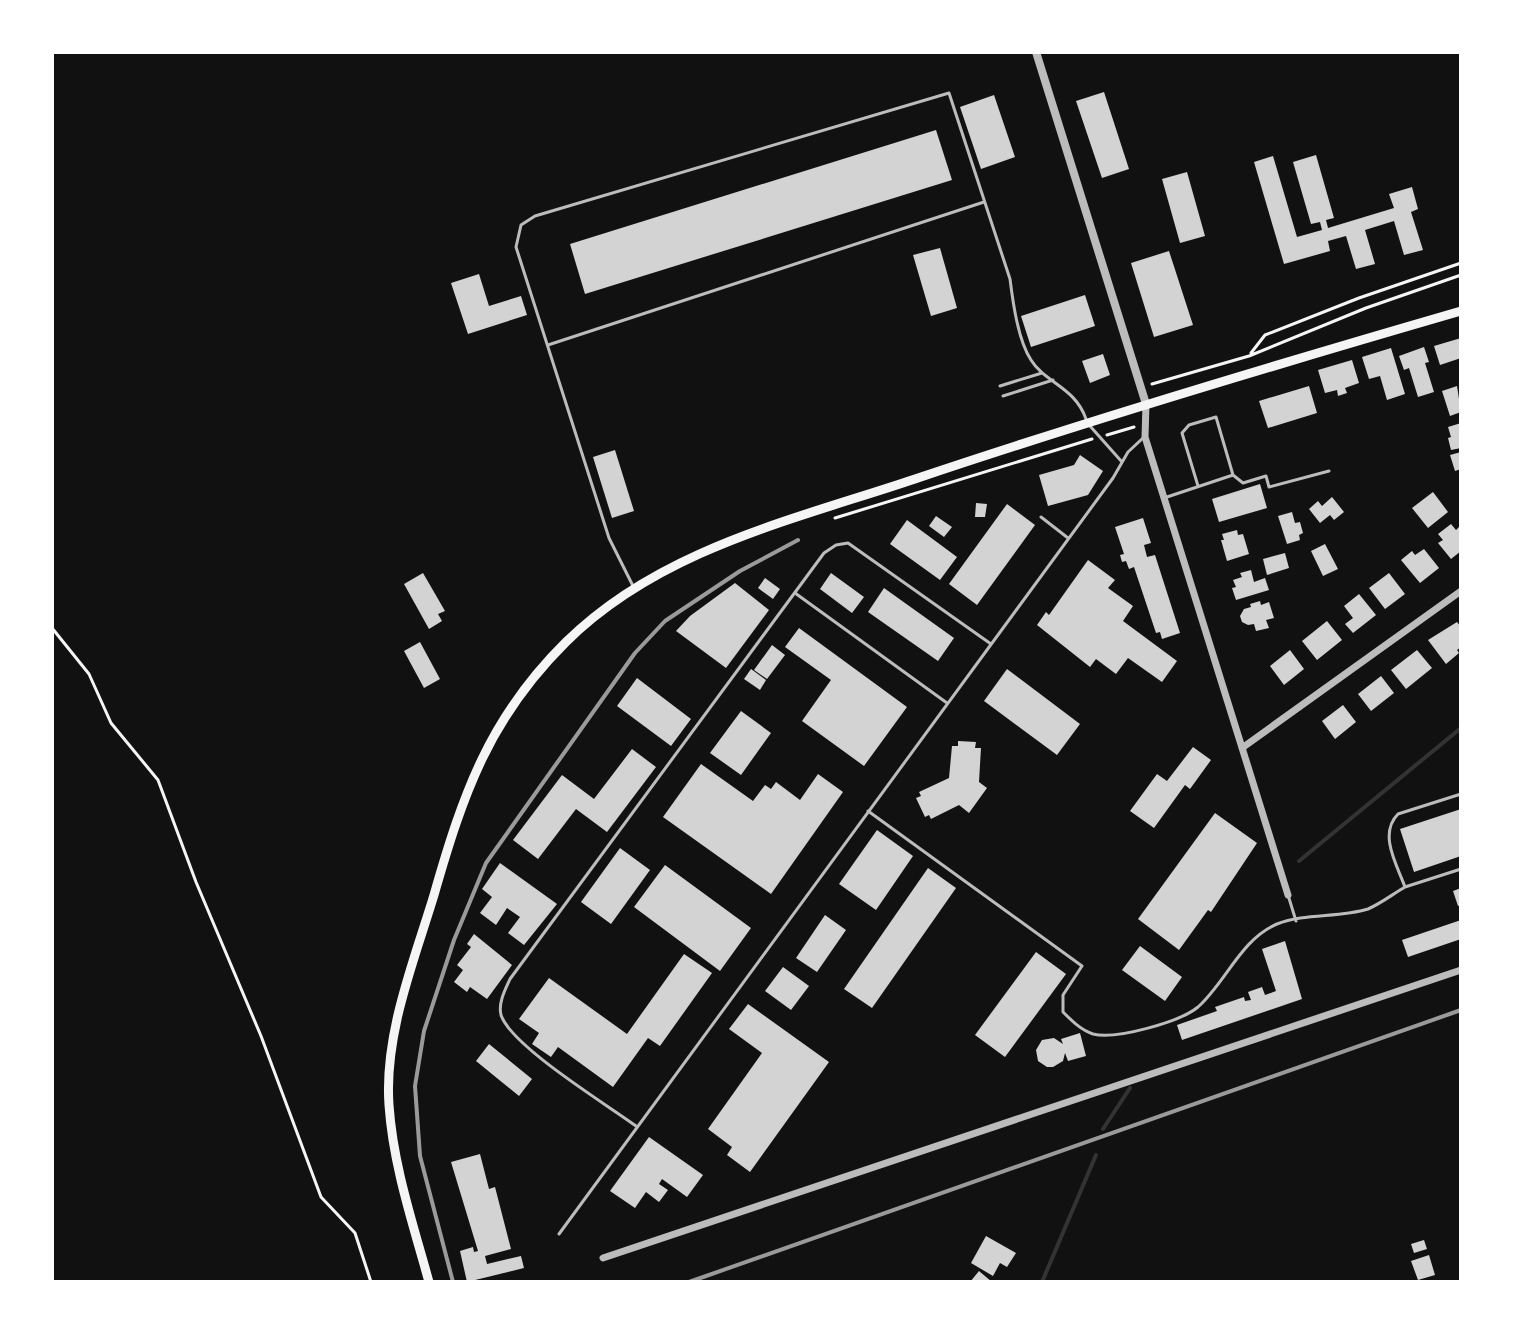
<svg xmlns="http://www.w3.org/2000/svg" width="1513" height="1334" viewBox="0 0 1513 1334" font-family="'Public Sans',sans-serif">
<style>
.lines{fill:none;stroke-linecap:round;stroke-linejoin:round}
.stream{stroke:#333;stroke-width:4}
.building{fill:#d3d3d3}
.path{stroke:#f5f5f5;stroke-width:3}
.service{stroke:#bcbcbc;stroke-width:3}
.minor{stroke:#bcbcbc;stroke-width:7}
.tertiary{stroke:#bcbcbc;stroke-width:8}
.secondary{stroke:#f5f5f5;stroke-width:9}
.rail{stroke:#9a9a9a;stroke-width:4}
</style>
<rect width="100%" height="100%" fill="#111"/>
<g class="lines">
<!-- stream -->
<path class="stream" d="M1299 861 1461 728
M1103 1129 1130 1088
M1042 1282 1096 1155"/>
</g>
<!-- building -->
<path class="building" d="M1104 92 1129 169 1102 178 1076 101Z
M994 95 1015 157 981 169 960 107Z
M936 130 952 180 585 294 570 244Z
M1316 155 1334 218 1326 220 1328 228 1394 208 1389 194 1412 187 1418 209 1411 212 1423 250 1404 255 1394 221 1365 230 1375 264 1356 269 1346 236 1328 241 1330 251 1284 264 1254 162 1273 156 1297 237 1322 230 1320 222 1311 224 1293 162Z
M1187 172 1205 236 1180 243 1162 179Z
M940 248 957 308 931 316 913 255Z
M1169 251 1193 325 1154 337 1131 263Z
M479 274 489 306 521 296 527 315 468 334 451 283Z
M1085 295 1095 326 1031 347 1021 316Z
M1461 338V358L1440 365 1434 346Z
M1424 347 1429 362 1425 363 1434 392 1418 397 1409 368 1404 370 1399 356Z
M1391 348 1405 394 1387 400 1380 376 1369 379 1362 357Z
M1103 354 1110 375 1090 383 1082 361Z
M1352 360 1359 383 1345 388 1347 393 1338 396 1337 390 1325 393 1318 370Z
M1309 386 1317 413 1268 428 1259 401Z
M1457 386 1461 412 1450 416 1442 391Z
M1461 423V448L1451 450 1448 438 1451 437 1448 427Z
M615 450 634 511 612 518 593 457Z
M1461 452V469L1455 471 1450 455Z
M1080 455 1103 471 1088 495 1048 506 1039 475 1074 465Z
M1260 484 1267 508 1219 522 1212 499Z
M1433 492 1448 512 1428 528 1412 508Z
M1332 497 1344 512 1334 520 1330 515 1320 523 1309 509 1318 501 1322 506Z
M976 503 987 504 985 517H975Z
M1007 504 1035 525 977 605 949 584Z
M1292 512 1295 523 1300 522 1303 533 1299 535 1300 540 1287 544 1278 516Z
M936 516 952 527 944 537 929 526Z
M1143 518 1151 543 1144 545 1147 557 1155 555 1180 633 1162 639 1160 632 1156 633 1134 567 1129 569 1126 561 1122 562 1120 555 1124 554 1115 527Z
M907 520 957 557 940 580 890 544Z
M1451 524 1456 530 1459 527 1461 528V551L1451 559 1438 543 1443 540 1438 534Z
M1237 530 1238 535 1243 534 1249 554 1227 561 1221 540H1224L1222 534Z
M1325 544 1338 569 1323 576 1311 551Z
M1424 549 1439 568 1420 583 1401 560 1412 551 1415 555Z
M1285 553 1289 568 1267 575 1263 559Z
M1088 560 1115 580 1108 588 1133 606 1123 621 1177 661 1162 682 1128 658 1116 674 1096 659 1090 667 1037 625 1046 612 1049 615Z
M1251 570 1254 582 1265 578 1269 590 1236 600 1232 588 1236 587 1233 580 1242 577 1240 573Z
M423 573 445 611 438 614 442 621 429 629 404 584Z
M831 573 864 597 852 613 820 589Z
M1389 573 1405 594 1385 609 1369 588Z
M765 578 780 589 773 599 758 588Z
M735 583 769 610 726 668 676 631 690 616Z
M884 588 954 638 938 661 868 612Z
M1359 594 1376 615 1353 633 1345 624 1353 618 1344 606Z
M1260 601 1261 605 1269 602 1274 618 1266 620 1269 628 1256 631 1254 624 1248 625 1242 622 1240 616 1244 609 1251 607 1250 604Z
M1327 621 1342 640 1317 660 1302 641Z
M1457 622 1461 627V647L1457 650 1459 653 1446 664 1428 640Z
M799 628 907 707 864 766 802 721 831 680 785 647Z
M420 642 440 679 424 688 404 651Z
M772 645 785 655 767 679 754 670Z
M1290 650 1304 669 1284 685 1270 666Z
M1417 650 1432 668 1406 689 1391 670Z
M751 669 766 680 760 690 744 679Z
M1007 669 1080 724 1057 755 984 701Z
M1381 676 1394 693 1371 711 1358 694Z
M637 678 691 719 671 746 617 706Z
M1343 705 1356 722 1335 739 1322 721Z
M741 711 771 733 741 775 710 753Z
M958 741 976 742 975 748H981L979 782 987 788 969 813 959 805 931 819 929 815 925 817 916 798 921 796 919 792 949 778 952 746H958Z
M1193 747 1211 760 1190 789 1185 785 1154 828 1130 811 1157 774 1167 781Z
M632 749 656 767 607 832 576 809 538 859 513 840 562 775 594 799Z
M701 764 753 801 765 785 771 789 776 782 800 800 818 774 843 792 771 894 663 817Z
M1461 809V856L1414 872 1400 829Z
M1215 813 1257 843 1211 912 1208 910 1179 950 1138 919Z
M877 830 913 856 876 910 839 884Z
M620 848 650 870 611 924 581 902Z
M500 863 557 904 524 945 508 933 520 917 507 908 496 925 480 913 492 897 482 889Z
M665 865 751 928 720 971 634 907Z
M928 868 956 888 872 1008 844 989Z
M1461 888V905L1458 906 1453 891Z
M825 915 846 930 817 972 796 958Z
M1461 920V939L1408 957 1402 940Z
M474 934 512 965 487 999 470 987 467 992 454 982 463 970 457 965 471 947 467 944Z
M1285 941 1302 999 1182 1040 1177 1025 1217 1011 1215 1007 1244 997 1245 1001 1251 1000 1248 992 1262 987 1265 995 1276 991 1262 949Z
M1140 946 1182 977 1165 1001 1122 970Z
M1036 952 1066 974 1005 1057 975 1035Z
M684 954 712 973 660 1046 648 1038 613 1087 558 1047 551 1057 532 1044 539 1033 519 1019 549 978 627 1034Z
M783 967 809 986 791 1010 765 991Z
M748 1004 829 1062 750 1172 727 1155 732 1147 708 1129 762 1053 729 1029Z
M1080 1033 1086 1056 1068 1061 1065 1053 1063 1061 1053 1067H1047L1038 1061 1036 1050 1042 1040 1054 1038 1063 1044 1061 1039Z
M489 1044 532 1079 519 1096 476 1061Z
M649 1137 703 1175 687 1197 662 1179 659 1184 668 1190 659 1202 646 1192 635 1208 610 1191Z
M480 1154 489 1189 495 1187 511 1249 485 1256 487 1264 521 1256 524 1268 467 1282 460 1251 473 1247 474 1252 478 1251 451 1162Z
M986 1236 1016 1253 1007 1267 1000 1263 993 1276 971 1263Z
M1424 1240 1427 1249 1414 1253 1411 1244Z
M1429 1255 1435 1275 1418 1280 1411 1261Z
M979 1271 992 1282H970Z"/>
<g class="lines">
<!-- path -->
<path class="path" d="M1251 353 1265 335 1359 298 1461 263
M1152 384 1249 356 1366 308 1461 275
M1107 435 1134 427
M835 518 1092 439
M52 628 89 674 111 723 158 780 196 882 261 1036 321 1197 355 1233 371 1282"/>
<!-- service -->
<path class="service" d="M548 345 984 202
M1000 386 1042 373
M1003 396 1053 380
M1090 426 1122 462
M1233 475 1243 483 1266 476 1269 487 1329 471
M1164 498 1233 475 1216 417 1189 425 1182 433 1198 486
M1041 517 1068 538
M634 588 609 538 516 247 521 225 535 216 949 93 1010 279C1013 303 1018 340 1031 360 1045 383 1075 387 1086 419
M795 593 947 703
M1461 794 1398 814C1378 834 1397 865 1405 887L1461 869
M868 811 1082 966 1063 995V1012C1072 1021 1081 1030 1093 1034 1115 1040 1180 1022 1198 1007 1226 982 1241 939 1277 924 1305 913 1339 918 1368 909 1380 904 1393 894 1405 887
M1288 895 1296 921
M636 1126C606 1104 511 1046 501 1015 498 1003 505 990 510 979L824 553 836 545 848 543 991 644
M559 1234 1113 478 1128 452 1143 438"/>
<!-- minor -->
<path class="minor" d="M1146 404 1145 437 1288 895
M1242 748 1461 591
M603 1258 1461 970"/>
<!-- tertiary -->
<path class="tertiary" d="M1036 52 1146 404"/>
<!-- secondary -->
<path class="secondary" d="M429 1282C413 1224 393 1165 389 1105 384 1034 414 961 434 895 463 794 489 718 566 642 660 549 793 520 915 479 1096 418 1278 364 1461 311"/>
<!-- rail -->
<path class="rail" d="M453 1282 420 1156 415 1086 424 1031 454 940 486 863 635 653 665 621 740 571 798 540
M689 1282 1461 1010"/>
</g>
<!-- border -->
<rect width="1513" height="1334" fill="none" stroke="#ffffff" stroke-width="108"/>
</svg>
